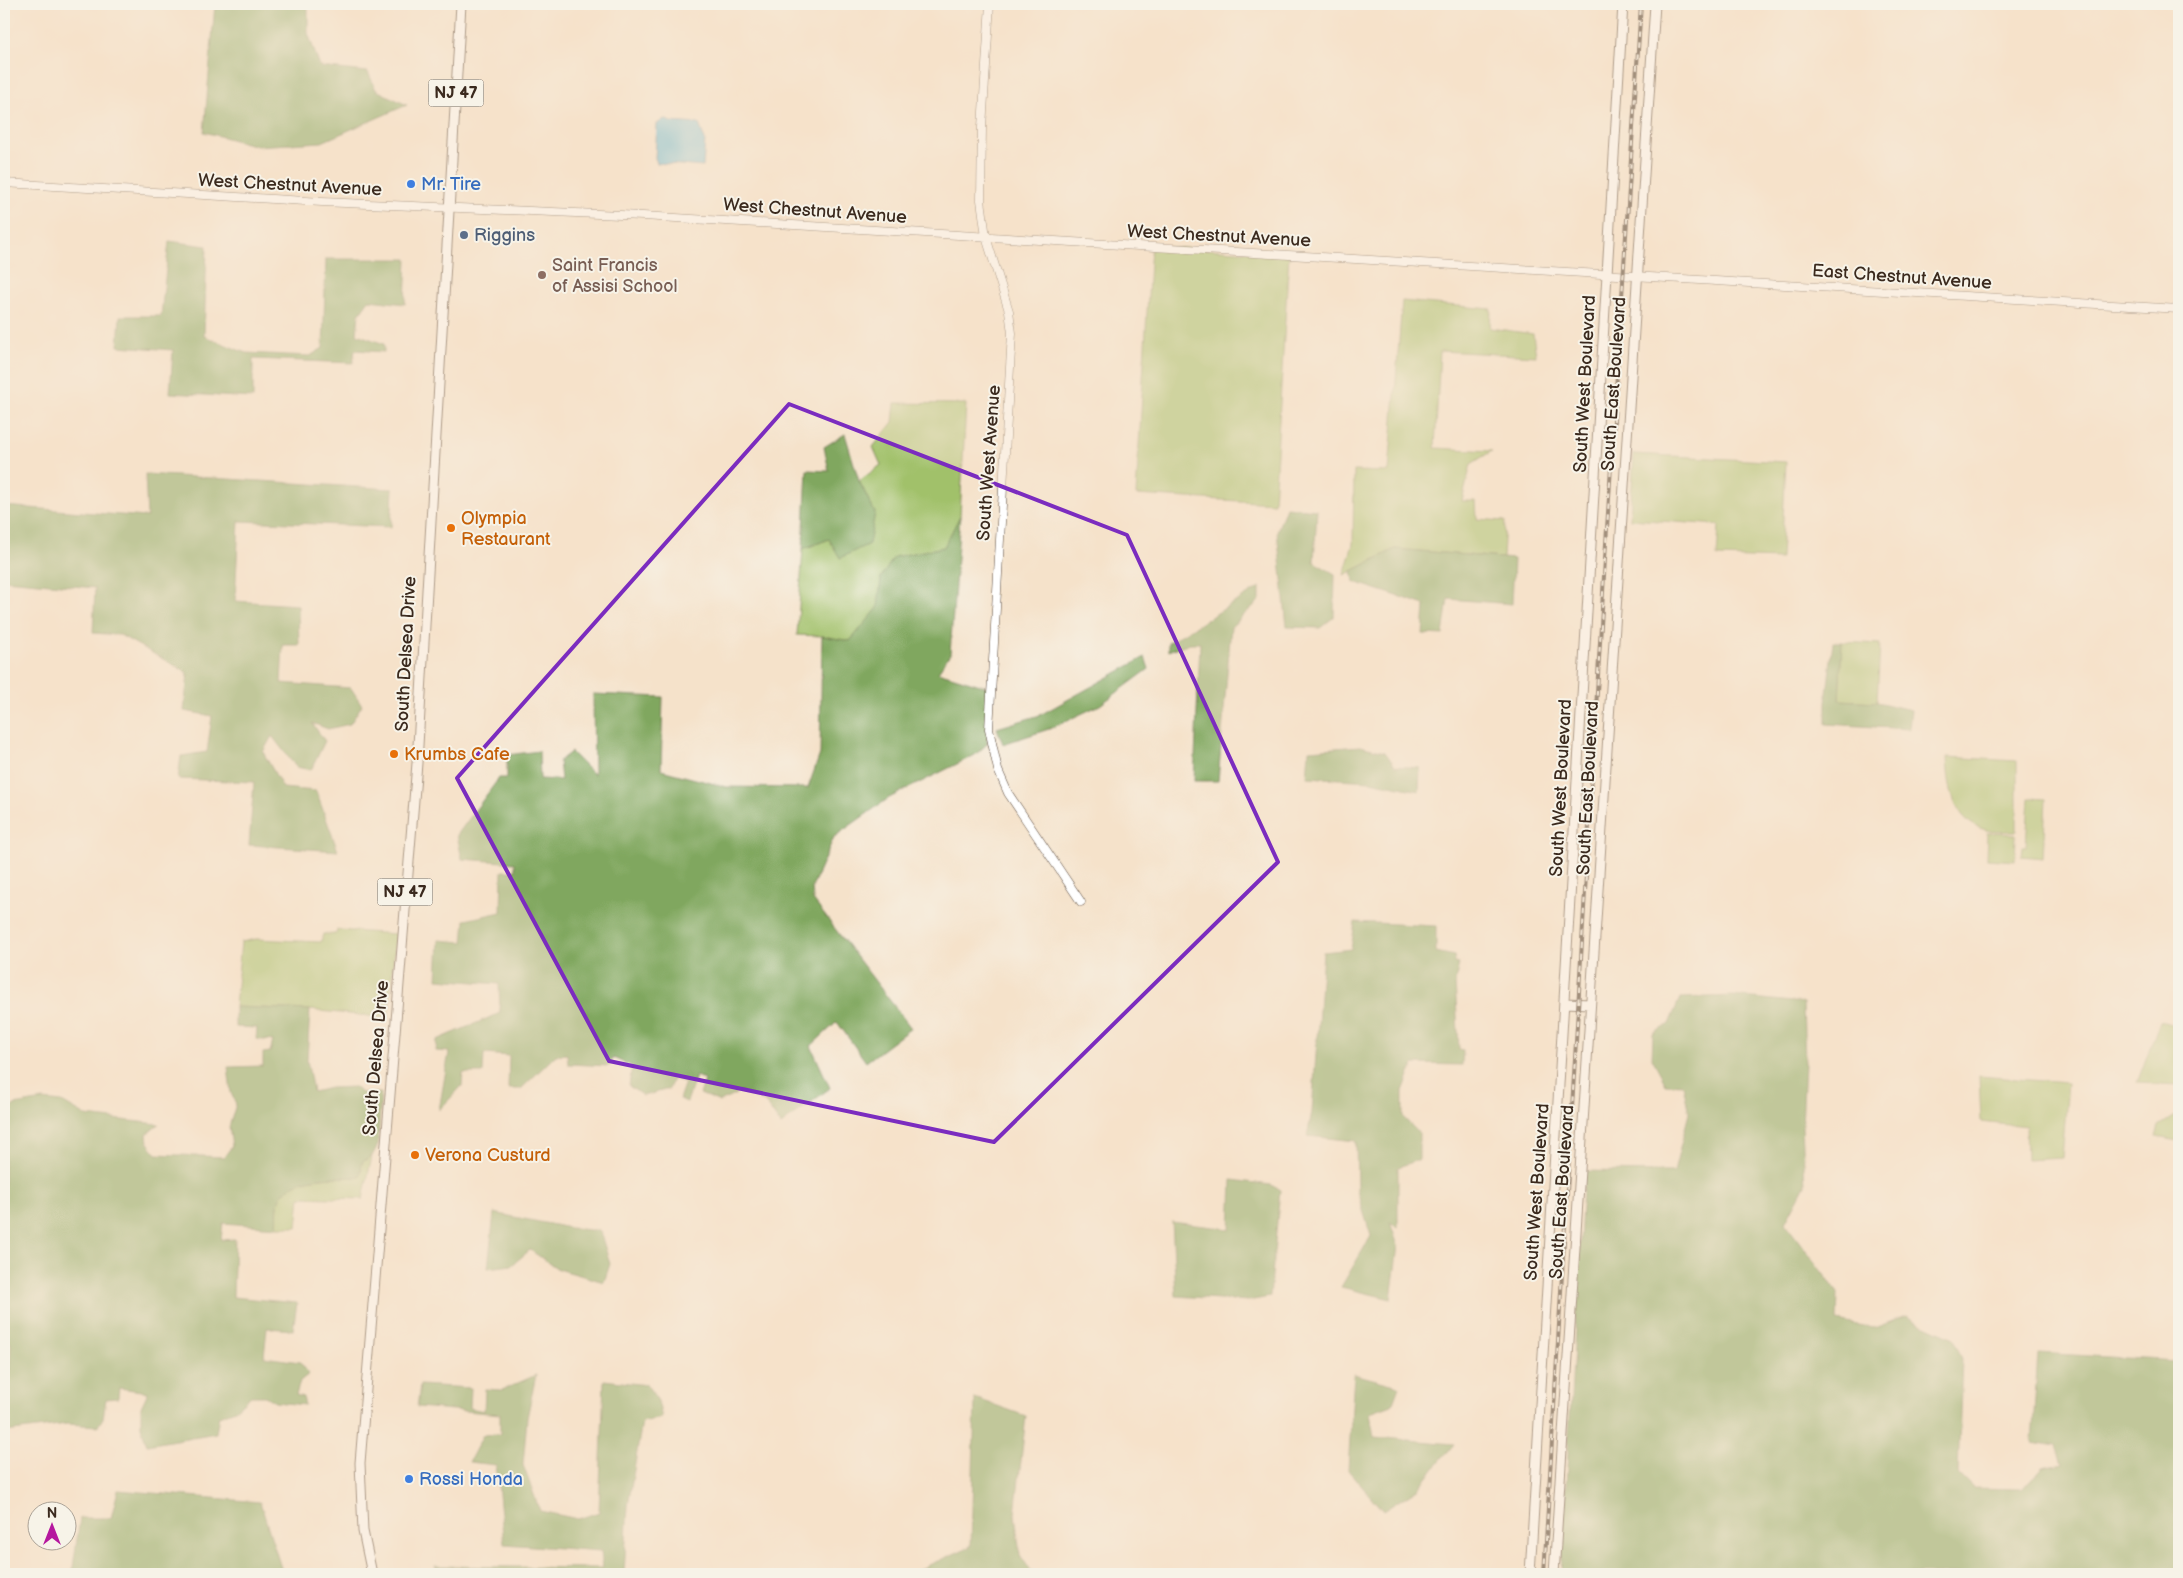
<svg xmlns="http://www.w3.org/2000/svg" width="2183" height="1578" viewBox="0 0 2183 1578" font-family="'Balsamiq Sans',sans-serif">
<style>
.green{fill:#a1c16a;stroke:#6e7644}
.forest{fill:#80a75e;stroke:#5e683e}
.water{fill:#57b5d5;stroke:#49707a}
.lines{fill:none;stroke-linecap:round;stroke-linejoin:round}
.tertiary-casing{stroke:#574638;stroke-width:9}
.secondary-casing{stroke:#574638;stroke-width:11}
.primary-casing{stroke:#574638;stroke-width:11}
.tertiary{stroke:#fff;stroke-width:8}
.secondary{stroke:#fff;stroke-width:9}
.primary{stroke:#fff;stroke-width:9}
.rail-casing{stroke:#3b2a1e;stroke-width:4}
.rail{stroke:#f7f3e8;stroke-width:2;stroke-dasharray:5.5;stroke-linecap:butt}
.marked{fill:none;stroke:#7b2cbf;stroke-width:4;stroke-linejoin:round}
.shop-dot{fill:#3f7fe0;stroke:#f7f3e8;stroke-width:2}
.service-dot{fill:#5c6f8a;stroke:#f7f3e8;stroke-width:2}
.education-dot{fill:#8d6e63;stroke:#f7f3e8;stroke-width:2}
.food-dot{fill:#e8710a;stroke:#f7f3e8;stroke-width:2}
.labels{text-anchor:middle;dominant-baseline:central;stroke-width:4;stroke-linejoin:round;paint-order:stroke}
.shield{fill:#f7f3e8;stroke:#73665b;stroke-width:1}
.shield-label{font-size:16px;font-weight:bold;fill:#3b2a1e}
.shop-label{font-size:18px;fill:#366cbe;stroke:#f7f3e8;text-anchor:start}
.street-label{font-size:18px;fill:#3b2a1e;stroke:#f7f3e8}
.service-label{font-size:18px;fill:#4e5e75;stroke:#f7f3e8;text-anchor:start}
.education-label{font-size:18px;fill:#785e54;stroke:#f7f3e8;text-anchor:start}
.food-label{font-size:18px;fill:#c56008;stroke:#f7f3e8;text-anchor:start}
</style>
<rect width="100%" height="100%" fill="#f7f3e8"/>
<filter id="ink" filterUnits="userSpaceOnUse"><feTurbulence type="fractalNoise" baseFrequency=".02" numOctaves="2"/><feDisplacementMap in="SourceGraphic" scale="10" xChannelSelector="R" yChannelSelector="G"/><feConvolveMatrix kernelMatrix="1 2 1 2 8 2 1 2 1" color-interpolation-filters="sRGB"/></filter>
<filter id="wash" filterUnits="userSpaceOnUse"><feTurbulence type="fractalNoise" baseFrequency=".0096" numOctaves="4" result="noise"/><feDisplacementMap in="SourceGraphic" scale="20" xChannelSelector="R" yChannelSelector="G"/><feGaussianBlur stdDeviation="1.12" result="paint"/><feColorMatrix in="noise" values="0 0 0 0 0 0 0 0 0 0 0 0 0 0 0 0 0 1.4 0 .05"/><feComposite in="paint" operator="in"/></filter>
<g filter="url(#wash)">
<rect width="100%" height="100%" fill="#f5e2ca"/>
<!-- green -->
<path class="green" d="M1151 246 1289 254 1274 503 1136 495Z
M1402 301 1491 309 1490 328 1533 334 1536 356 1440 351 1435 448 1492 451 1471 464 1462 501H1476L1477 519 1505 521 1503 558 1395 549 1344 575 1353 544 1354 471 1389 472Z
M895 403 966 404 960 516 944 547 894 557 881 578 879 608 850 641 822 636 797 635 803 549 829 539 875 513 859 481 881 465 873 447 893 422Z
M1634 454 1786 462 1781 559 1717 557 1719 525 1630 519Z
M1842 642 1880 644 1877 702 1839 700Z
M1947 757 2017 761V831C2007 831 1995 833 1986 830 1953 822 1948 785 1947 757Z
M2029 798 2046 799 2043 858 2021 856 2022 846H2026Z
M1987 833 2016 834 2015 861 1986 859Z
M337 930 396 934 388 1018 310 1010 235 1007 241 942 256 939 321 942 323 934H336Z
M2160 1021 2179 1026V1085L2137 1083Z
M1979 1076 2068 1083 2062 1158 2027 1160 2026 1126 1981 1121Z
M2179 1113V1141L2156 1137 2159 1126Z
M372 1156 363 1199 300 1197 297 1227H277C278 1219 276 1203 281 1196 297 1173 336 1178 360 1177L362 1162Z"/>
<!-- forest -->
<path class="forest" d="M215 4H308V33L320 67 368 72 376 90 407 105 322 142 257 146 204 132Z
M169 241 207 246 204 336 246 353 310 356 323 348 326 259H407L405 304 369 300 359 314 357 334 384 344V352L355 350 353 363 253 359V398L170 393 173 350 118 346 120 316H161Z
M845 434 859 481 875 513 869 544 840 558 829 539 803 549 807 470 829 471 824 447Z
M145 474 393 489 391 527 239 521 235 601 298 605 299 645H283L281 683 351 688 362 705 350 724 328 729 312 723 325 741 311 770 296 767 272 736 263 752 283 788 316 791 338 851 249 845 254 782 178 779 181 756 207 752 212 716 184 711 188 673 120 635 93 633 95 588 4 580V506L147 517Z
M1286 507 1317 510 1314 562 1335 574 1334 617 1320 628 1287 627 1277 531Z
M960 516 950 654 938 672 990 688 987 744 975 755 889 798 834 837 812 887 813 900 911 1028 866 1062 837 1022 811 1046 830 1088 781 1125 765 1102 740 1092 720 1102 700 1094 705 1080 696 1076 687 1102 679 1099 685 1082 673 1079 669 1089 643 1096 629 1086 632 1066 613 1058 609 1066 568 1064 567 1054 556 1055 521 1089H508L509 1056 484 1054 483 1073H463L462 1086 439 1110 449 1052 436 1051 437 1040 500 1013 499 984 437 979 439 940 463 942 465 920 501 912 502 871H515V863L462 859 457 835 499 778H507V755L539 751 540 779 561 780 559 761 571 752 594 775 593 694 663 697 661 770 726 787 808 788 820 754 822 636 850 641 878 608 881 578 894 557 944 547Z
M1395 549 1514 559 1512 604 1448 599 1443 635 1423 634 1425 605 1354 582 1352 571Z
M1260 587V600L1231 627 1218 781H1194L1200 643H1190L1168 651V643Z
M1833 642H1842L1839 700 1877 702 1911 710 1909 729 1826 724V702Z
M1145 657 1149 669 1100 705 1049 729 1003 744 997 728 1040 715Z
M1360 746 1385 752 1395 766 1420 768 1419 791 1370 781 1307 777 1309 750Z
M1355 922 1436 926V952L1454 956 1455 963 1459 964 1455 981 1459 1049 1463 1050 1462 1065 1414 1064 1403 1091V1117L1419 1133V1160L1398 1167V1228L1390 1222 1398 1246 1391 1299 1341 1287 1371 1236 1357 1191 1356 1141 1307 1136 1312 1112 1323 952 1351 949Z
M1733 996 1803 1003 1805 1063 1802 1126 1805 1185 1785 1223 1838 1293 1837 1321 1874 1328 1906 1316 1954 1338 1962 1358 1958 1473 1973 1488 2022 1489 2042 1467 2062 1463 2056 1446 2032 1442 2038 1353 2179 1361V1574H1561L1584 1171 1674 1172 1689 1113 1683 1085 1666 1084 1652 1058 1653 1034 1669 1024 1680 998Z
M235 1007 310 1010 307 1060 313 1092 330 1088 355 1087 361 1093H381L378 1145 372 1156 362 1162 360 1177C336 1178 298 1173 281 1196 276 1203 278 1219 277 1227L223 1223 221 1240 235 1239 233 1297 297 1303 293 1330 267 1328 264 1357 300 1362 309 1374 300 1381 296 1395 303 1397 305 1405 275 1402 265 1396H251L235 1410 219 1416 216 1433 147 1445 141 1427V1407L148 1392 119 1388 118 1398 106 1399 103 1418 98 1426 67 1424 6 1432 11 1343 4 1342V1116L14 1105 43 1100 62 1102 86 1116 159 1124 147 1134 148 1143 157 1154 224 1157 232 1146 229 1127 236 1104 231 1093 228 1067 263 1066V1053L270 1052 273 1041 256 1039 257 1028 235 1027Z
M1232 1180 1271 1185 1280 1190 1270 1297 1248 1301 1176 1296 1172 1222 1230 1229Z
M494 1213 570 1228 600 1231 610 1264 604 1282 558 1269 530 1250 512 1265 488 1268Z
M1354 1374 1399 1386 1392 1405 1370 1413 1374 1437 1454 1444 1419 1488 1383 1511 1348 1470Z
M536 1375 527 1418 523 1465 540 1511 578 1519 599 1512 604 1380 647 1385 658 1401 662 1418 642 1422 628 1506 624 1574H439L435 1566 603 1568 601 1551 504 1544 496 1465 469 1462 483 1435 500 1434V1414L417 1407 420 1385 471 1388 470 1408 484 1411 485 1389 502 1390Z
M975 1398 1026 1416 1015 1514 1020 1555 1033 1574H909L971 1546Z
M118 1490 260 1502 283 1574H72L80 1518H111Z"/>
<!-- water -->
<path class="water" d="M664 119 672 122 699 124 705 140 703 167 657 163 655 158 657 124Z"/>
</g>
<g filter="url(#ink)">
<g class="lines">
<!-- tertiary casing -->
<g class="tertiary-casing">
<path id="tertiary" d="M990 4 982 127 981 200 986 237 1009 311 1012 333 989 729 998 770 1008 793 1081 902
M4 183 322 202 643 216 2179 309"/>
</g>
<!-- secondary casing -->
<g class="secondary-casing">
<path id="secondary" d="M1565 1003 1590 1004
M1530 1574 1623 4
M1554 1574 1655 4"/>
</g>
<!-- primary casing -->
<g class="primary-casing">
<path id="primary" d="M372 1574 363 1531 360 1463 417 763 461 4"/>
</g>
<!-- tertiary -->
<use href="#tertiary" class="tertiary"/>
<!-- secondary -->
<use href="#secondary" class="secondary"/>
<!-- primary -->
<use href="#primary" class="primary"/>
<!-- rail casing -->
<g class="rail-casing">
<path id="rail" d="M1544 1574 1605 559 1641 4"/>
</g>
<!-- rail -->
<use href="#rail" class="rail"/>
</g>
</g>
<!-- marked area -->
<path d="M0 0H2183V1578H0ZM789 404 1127 535 1278 862 994 1142 609 1061 457 778Z" fill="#f5e2ca" fill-opacity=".55" fill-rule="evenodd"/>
<path class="marked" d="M789 404 1127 535 1278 862 994 1142 609 1061 457 778Z"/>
<!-- markers -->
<g class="shop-dot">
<circle cx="411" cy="184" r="5"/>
<circle cx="409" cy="1479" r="5"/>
</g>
<circle class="service-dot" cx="464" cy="235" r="5"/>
<circle class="education-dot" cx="542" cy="275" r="5"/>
<g class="food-dot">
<circle cx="451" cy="528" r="5"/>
<circle cx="394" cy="754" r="5"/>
<circle cx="415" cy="1155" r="5"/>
</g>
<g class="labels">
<!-- shield labels -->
<g class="shield">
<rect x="428.5" y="79.5" width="55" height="27" rx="4"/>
<rect x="377.5" y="878.5" width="55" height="27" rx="4"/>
</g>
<g class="shield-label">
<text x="456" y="93">NJ 47</text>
<text x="405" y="892">NJ 47</text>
</g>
<!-- shop labels -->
<g class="shop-label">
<text x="421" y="184">Mr. Tire</text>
<text x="419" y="1479">Rossi Honda</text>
</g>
<!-- street labels -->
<g class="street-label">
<text transform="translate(290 185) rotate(3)">West Chestnut Avenue</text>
<text transform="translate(815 211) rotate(4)">West Chestnut Avenue</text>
<text transform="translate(1219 236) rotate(3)">West Chestnut Avenue</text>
<text transform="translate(1902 277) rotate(4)">East Chestnut Avenue</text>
<text transform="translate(1585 384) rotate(-87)">South West Boulevard</text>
<text transform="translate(1614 384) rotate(-86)">South East Boulevard</text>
<text transform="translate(989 463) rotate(-86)">South West Avenue</text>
<text transform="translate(406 654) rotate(-87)">South Delsea Drive</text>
<text transform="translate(1561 788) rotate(-87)">South West Boulevard</text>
<text transform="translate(1588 788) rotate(-87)">South East Boulevard</text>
<text transform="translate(376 1058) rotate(-85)">South Delsea Drive</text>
<text transform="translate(1537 1192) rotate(-86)">South West Boulevard</text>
<text transform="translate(1562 1192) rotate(-86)">South East Boulevard</text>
</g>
<!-- service labels -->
<g class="service-label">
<text x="474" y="235">Riggins</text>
</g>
<!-- education labels -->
<g class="education-label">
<text x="552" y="265">Saint Francis<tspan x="552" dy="21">of Assisi School</tspan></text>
</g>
<!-- food labels -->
<g class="food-label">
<text x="461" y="518">Olympia<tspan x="461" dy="21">Restaurant</tspan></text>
<text x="404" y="754">Krumbs Cafe</text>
<text x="425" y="1155">Verona Custurd</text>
</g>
</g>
<!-- margin -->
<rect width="2183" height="1578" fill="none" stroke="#f7f3e8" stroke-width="20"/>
<!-- north arrow -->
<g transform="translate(52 1526)"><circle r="24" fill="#f7f3e8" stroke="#aca397"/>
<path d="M0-4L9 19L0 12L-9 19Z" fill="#b5179e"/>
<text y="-8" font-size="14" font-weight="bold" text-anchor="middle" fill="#3b2a1e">N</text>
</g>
</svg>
